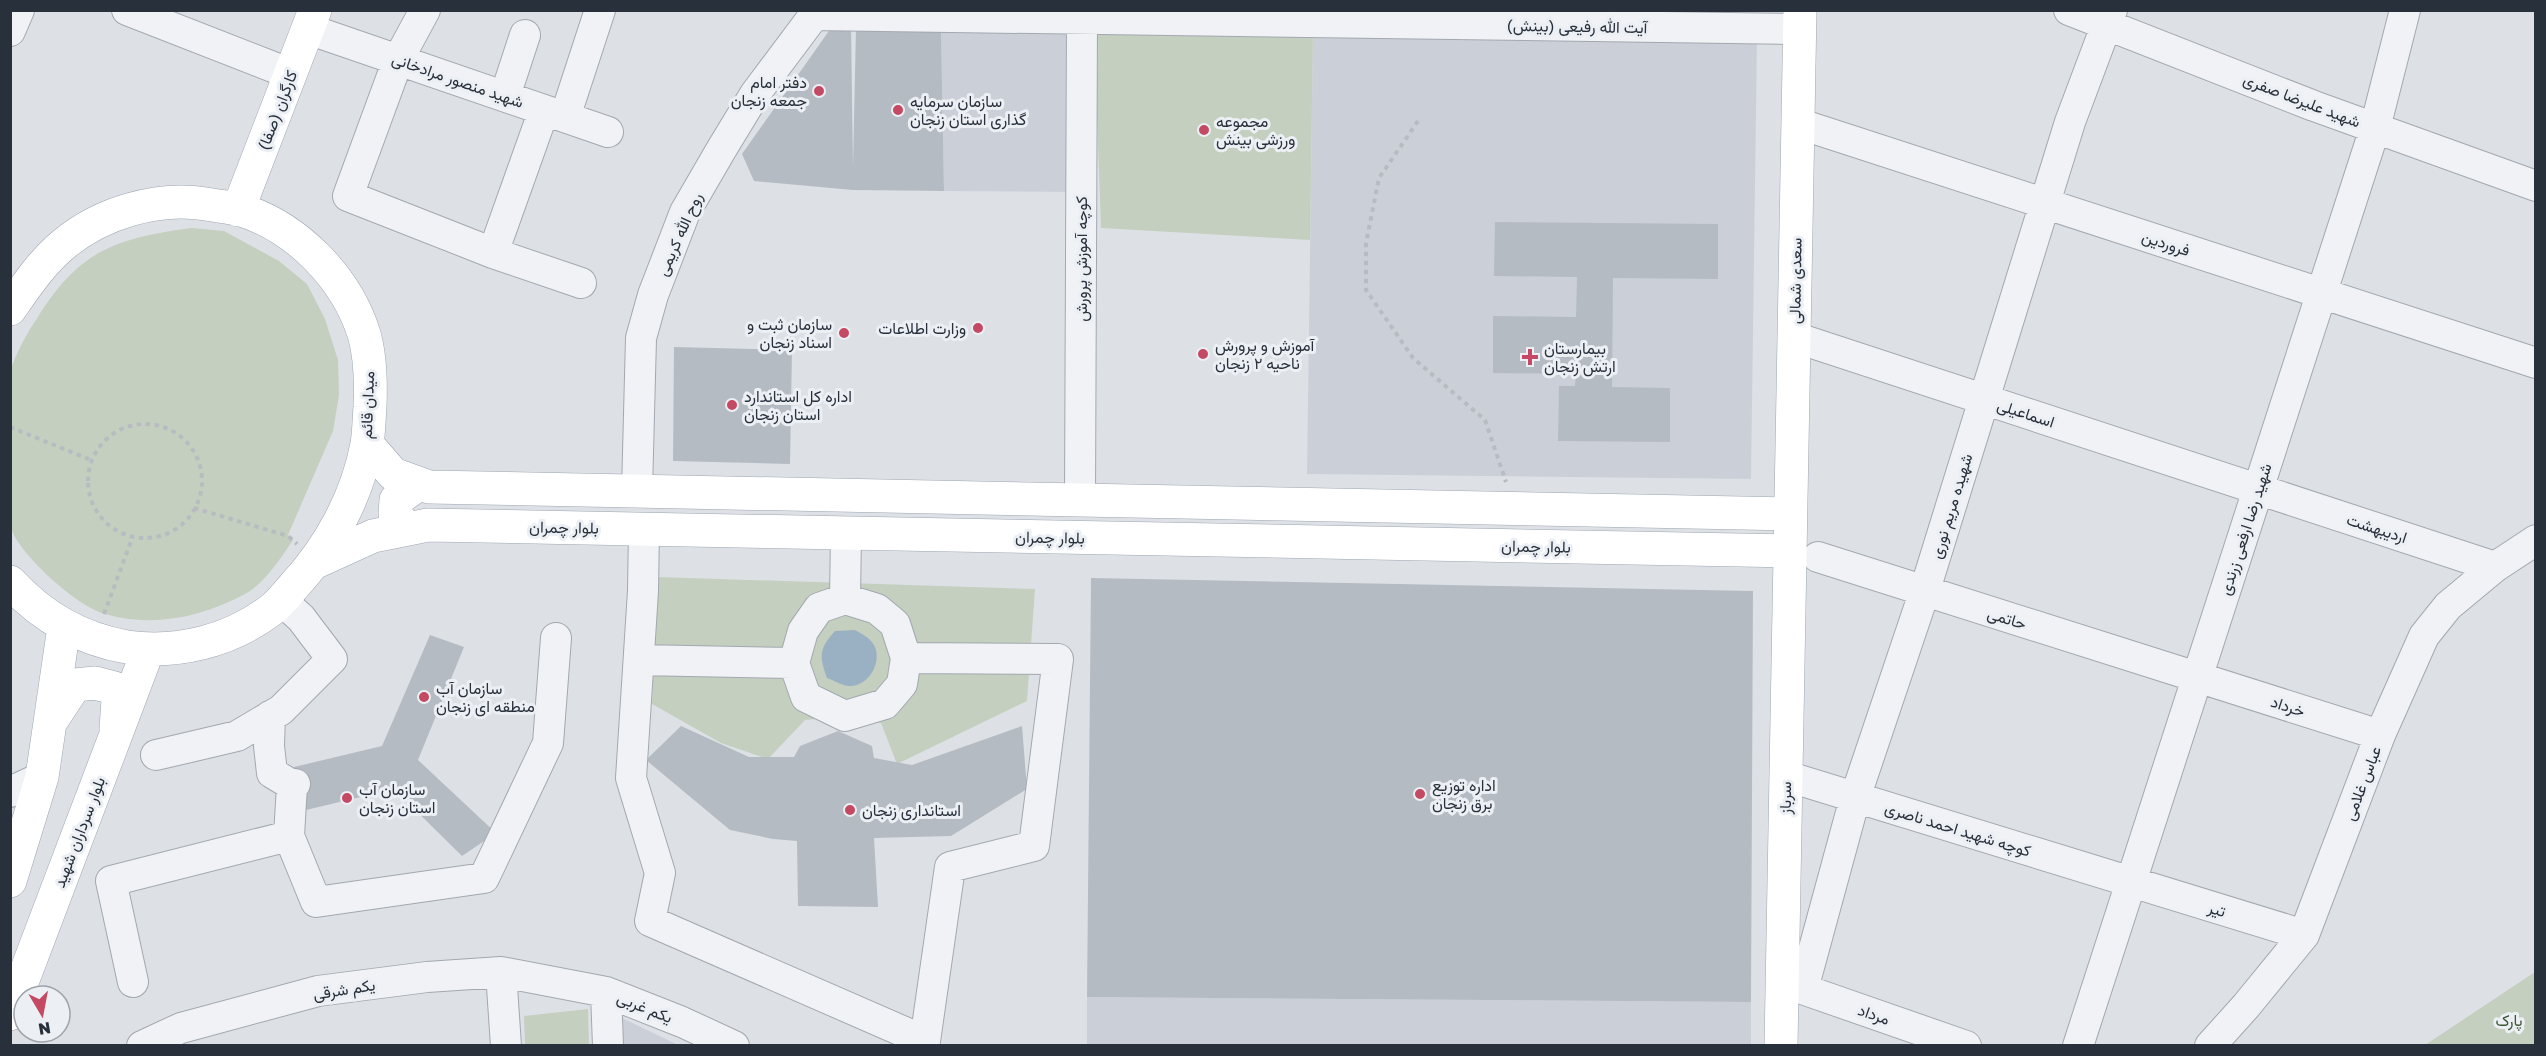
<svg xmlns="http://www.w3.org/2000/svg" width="2546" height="1056" viewBox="0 0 2546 1056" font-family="'Golos Text',Vazirmatn,sans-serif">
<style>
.built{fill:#cbd0d8}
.green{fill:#c4cfbf}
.water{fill:#9ab1c4}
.building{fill:#b5bbc2}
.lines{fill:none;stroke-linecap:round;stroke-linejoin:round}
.minor-casing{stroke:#a3a8b0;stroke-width:32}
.major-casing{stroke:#9da6b1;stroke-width:34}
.path{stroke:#b8bcc1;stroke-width:4;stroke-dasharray:4.5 4.5;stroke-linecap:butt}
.minor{stroke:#f0f2f5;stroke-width:30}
.major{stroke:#fff;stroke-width:33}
.poi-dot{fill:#c44963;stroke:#ecf0f4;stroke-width:2}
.labels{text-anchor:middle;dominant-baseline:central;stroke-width:6;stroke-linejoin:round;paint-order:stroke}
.street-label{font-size:16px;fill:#28303c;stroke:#ecf0f4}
.poi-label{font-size:16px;fill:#28303c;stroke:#ecf0f4;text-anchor:start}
.park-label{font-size:16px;fill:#3e5636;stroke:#ecf0f4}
</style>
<rect width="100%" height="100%" fill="#dde1e6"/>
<!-- built -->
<path class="built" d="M941 30 1071 31 1074 192 944 191Z
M1313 33 1757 38 1751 479 1307 474Z
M1087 997 1751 1002V1045L1087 1046Z
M618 1016 678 1045H620Z"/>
<!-- green -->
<path class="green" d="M1094 28 1313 33 1310 240 1101 228Z
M192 228 224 231 279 261 307 284 325 319 338 360 339 395 333 431 288 535 293 540C280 559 265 583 245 594 203 617 152 628 105 614 85 608 61 588 46 574 34 562 19 547 12 531 6 518 10 467 10 450 10 429 7 391 10 373 14 357 27 333 36 320 78 251 115 238 192 228Z
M657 577 1035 589 1027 701 897 764 881 723 845 716 805 720 768 759 721 743 652 704Z
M2535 972V1045H2425Z
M588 1009 589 1045H525L524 1016Z"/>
<!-- water -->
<path class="water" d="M855 630C862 634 869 637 874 645 883 661 869 687 849 686 843 686 833 680 827 678 819 655 819 649 835 631Z"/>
<!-- building -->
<path class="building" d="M851 25 853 167 856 27 941 30 944 191 853 190 754 181 742 154 831 28Z
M1495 222 1718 224V279L1613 278 1612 387 1670 388V442L1558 441 1559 386H1575L1576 374 1493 373V316L1576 317 1577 277 1494 276Z
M674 347 792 350 790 464 673 461Z
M1091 578 1753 591 1751 1002 1087 997Z
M430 635 464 647 418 760 496 833 462 856 394 789 306 810 294 767 382 746Z
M681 726 749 757H794L800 746 838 731 872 746 874 758 912 765 1022 726 1027 789 951 836 874 838 878 907 798 906 797 841 773 839 730 830 646 760Z"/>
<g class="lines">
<!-- minor casing -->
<g class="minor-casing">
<path id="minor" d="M127 10 291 74
M425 10 398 60 348 196 493 253 581 283
M2069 10 2314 106 2536 186
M815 15 1799 29
M308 29 608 132
M10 31 19 10
M505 96 525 35
M565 117 600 10
M1797 123 2536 363
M493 253 544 110
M1794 337 2495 567
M637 491 641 338 653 295 685 212 721 150 755 94 818 10
M1080 500 1082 19
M644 529 643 591 631 778 660 873 650 921 925 1041 950 867 1034 846 1058 659 906 658
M1818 557 2380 735
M845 599 877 609 895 624 906 658 902 684 885 704 845 716 806 697 794 663 803 631 819 608Z
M845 599 846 533
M639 660 794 663
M270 716 269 746 272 773 292 785 295 784
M156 755 237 736 281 710 332 659 301 618 281 600
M1786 776 2304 935
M292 785 289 836 316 902 484 878 548 743 556 638
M10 792 42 777
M501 972 506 1046
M133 982 111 881 289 836
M1785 983 1966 1046
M1803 989 1855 798 1924 593 2070 122 2112 10
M606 992 608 1046
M142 1046 181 1028 318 991 427 977 501 972 606 992 682 1022 734 1046
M2078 1046 2375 128 2405 10
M2210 1046 2246 1006 2304 935 2380 735 2424 636 2448 606 2495 567 2536 540"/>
</g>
<!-- major casing -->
<g class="major-casing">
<path id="major" d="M238 210 315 10
M10 309C26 286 42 262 64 244 101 213 158 196 206 204 217 206 228 207 238 209 296 226 346 277 364 334 371 358 371 383 370 407 369 419 369 432 367 444 357 498 329 548 293 587 286 595 279 604 271 610 230 641 178 654 127 647 80 639 42 617 10 582
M367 444 393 474 429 487 1790 514
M407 529 395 514 396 500 419 484
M316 562 373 536 428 525 1790 551
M52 720 75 685 95 683 114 688 118 700 116 729
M10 881 42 777 64 627
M10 1014 148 650
M1781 1046 1800 10"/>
</g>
<!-- path -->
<path class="path" d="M1418 121 1379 178 1366 243V290L1413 358 1485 420 1506 482
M88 481a57 57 0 1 1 114 0a57 57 0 1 1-114 0Z
M10 427 91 460
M194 508 288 536 297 544
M104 614 133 536"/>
<!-- minor -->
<use href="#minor" class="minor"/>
<!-- major -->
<use href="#major" class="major"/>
</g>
<!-- markers -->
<g class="poi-dot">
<circle cx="819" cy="91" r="6"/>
<circle cx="898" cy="110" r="6"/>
<circle cx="1204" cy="130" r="6"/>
<circle cx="978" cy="328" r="6"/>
<circle cx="844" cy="333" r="6"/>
<circle cx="1203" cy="354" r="6"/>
<path d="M1527 348h6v6h6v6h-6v6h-6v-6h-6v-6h6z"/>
<circle cx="732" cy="405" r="6"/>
<circle cx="424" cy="697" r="6"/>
<circle cx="1420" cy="794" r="6"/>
<circle cx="347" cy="798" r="6"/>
<circle cx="850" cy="810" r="6"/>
</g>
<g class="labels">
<!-- street labels -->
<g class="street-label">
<text transform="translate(1577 26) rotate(1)">آیت الله رفیعی (بینش)</text>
<text transform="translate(458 80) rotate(19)">شهید منصور مرادخانی</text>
<text transform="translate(2302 100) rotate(21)">شهید علیرضا صفری</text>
<text transform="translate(277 110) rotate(-69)">کارگران (صفا)</text>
<text transform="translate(679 234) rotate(-66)">روح الله کریمی</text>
<text transform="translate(2166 243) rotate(18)">فروردین</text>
<text transform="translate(1081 259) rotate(-90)">کوچه آموزش پرورش</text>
<text transform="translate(1795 281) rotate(-89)">سعدی شمالی</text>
<text transform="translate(367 405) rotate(-88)">میدان قائم</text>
<text transform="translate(2026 413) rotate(18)">اسماعیلی</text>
<text transform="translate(1951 506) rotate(-73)">شهیده مریم نوری</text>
<text transform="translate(564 527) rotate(1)">بلوار چمران</text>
<text transform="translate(2377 528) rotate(18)">اردیبهشت</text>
<text transform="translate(2245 529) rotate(-72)">شهید رضا ارفعی زرندی</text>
<text transform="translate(1050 537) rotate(1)">بلوار چمران</text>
<text transform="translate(1536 546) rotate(1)">بلوار چمران</text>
<text transform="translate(2007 618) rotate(17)">حاتمی</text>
<text transform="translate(2288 706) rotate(18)">خرداد</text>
<text transform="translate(2362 783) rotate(-69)">عباس غلامی</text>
<text transform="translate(1785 798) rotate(-89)">سرباز</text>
<text transform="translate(1958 829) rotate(17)">کوچه شهید احمد ناصری</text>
<text transform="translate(79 832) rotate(-69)">بلوار سرداران شهید</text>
<text transform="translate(2217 909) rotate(17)">تیر</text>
<text transform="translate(344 989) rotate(-9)">یکم شرقی</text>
<text transform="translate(645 1007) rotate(22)">یکم غربی</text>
<text transform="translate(1874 1014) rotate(19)">مرداد</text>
</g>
<!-- poi labels -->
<g class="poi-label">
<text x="807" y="82" text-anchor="end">دفتر امام<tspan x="807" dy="18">جمعه زنجان</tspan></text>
<text x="910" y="101">سازمان سرمایه<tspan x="910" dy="18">گذاری استان زنجان</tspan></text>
<text x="1216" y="121">مجموعه<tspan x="1216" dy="18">ورزشی بینش</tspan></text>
<text x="832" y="324" text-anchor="end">سازمان ثبت و<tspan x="832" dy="18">اسناد زنجان</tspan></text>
<text x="966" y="328" text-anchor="end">وزارت اطلاعات</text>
<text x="1215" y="345">آموزش و پرورش<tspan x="1215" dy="18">ناحیه ۲ زنجان</tspan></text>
<text x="1544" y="348">بیمارستان<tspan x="1544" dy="18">ارتش زنجان</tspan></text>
<text x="744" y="396">اداره کل استاندارد<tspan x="744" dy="18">استان زنجان</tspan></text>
<text x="436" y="688">سازمان آب<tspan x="436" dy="18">منطقه ای زنجان</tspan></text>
<text x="1432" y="785">اداره توزیع<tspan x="1432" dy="18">برق زنجان</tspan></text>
<text x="359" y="789">سازمان آب<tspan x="359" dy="18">استان زنجان</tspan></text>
<text x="862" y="810">استانداری زنجان</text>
</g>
<!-- park labels -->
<g class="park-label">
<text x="2509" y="1020">پارک</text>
</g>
</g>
<!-- border -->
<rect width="2546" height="1056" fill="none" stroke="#28303c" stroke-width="24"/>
<!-- north arrow -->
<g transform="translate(42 1014) rotate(170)"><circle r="28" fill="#ecf0f4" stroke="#9ea3aa" stroke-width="1.5"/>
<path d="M0-4.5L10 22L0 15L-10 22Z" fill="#c44963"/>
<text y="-9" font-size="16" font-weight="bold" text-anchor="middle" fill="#28303c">N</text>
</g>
</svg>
